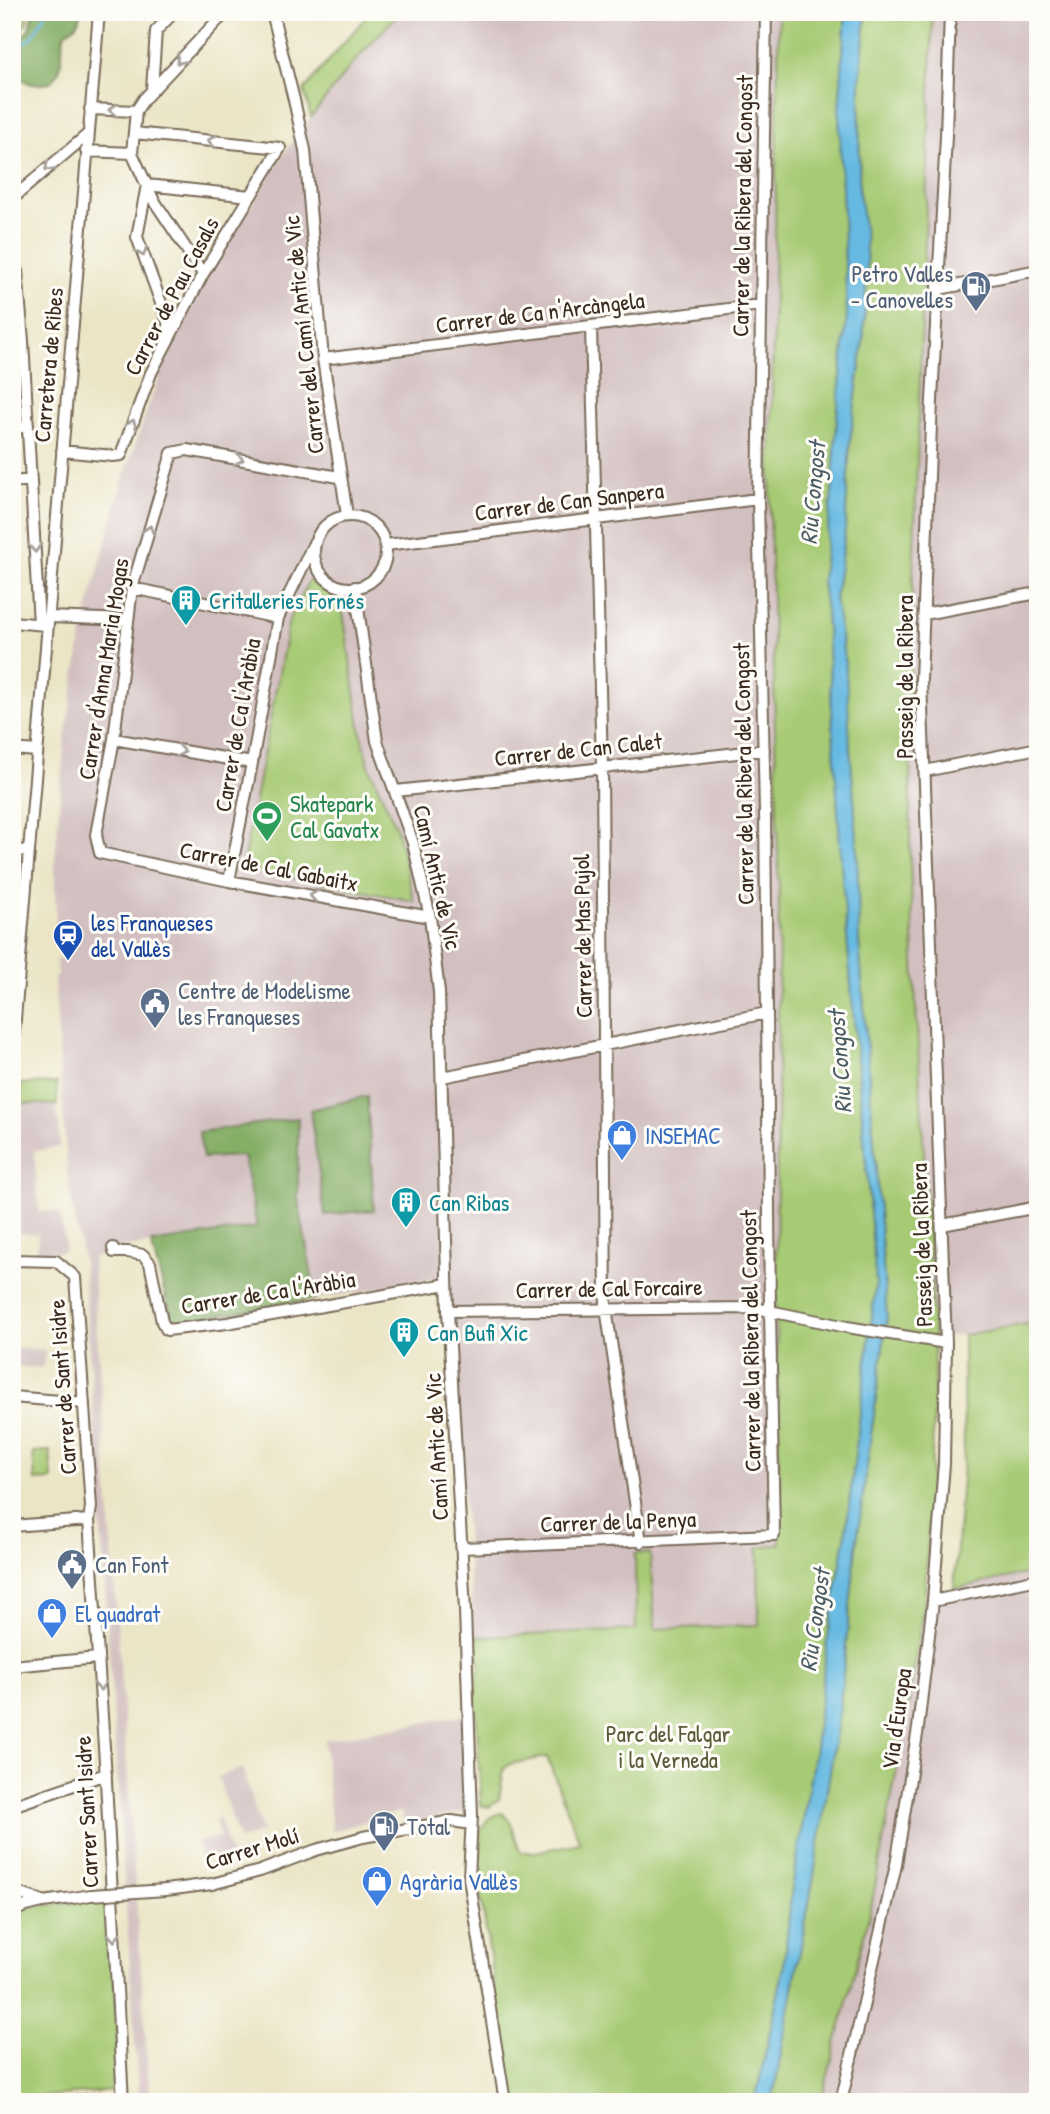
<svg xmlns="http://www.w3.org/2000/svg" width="1050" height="2114" viewBox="0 0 1050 2114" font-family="'Patrick Hand',sans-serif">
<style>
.industrial{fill:#d2bfc0}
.green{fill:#a7ca74;stroke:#717a49;stroke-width:2}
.forest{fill:#85ae66;stroke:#606c42;stroke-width:2}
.water{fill:#66bae2;stroke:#507280;stroke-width:2}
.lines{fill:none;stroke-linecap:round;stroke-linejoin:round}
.stream{stroke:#66bae2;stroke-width:2.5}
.minor-casing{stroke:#796b59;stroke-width:14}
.minor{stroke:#fff;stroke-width:10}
.minor-bridge-casing{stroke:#796b59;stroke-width:14;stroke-linecap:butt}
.minor-bridge{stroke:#fff;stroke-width:10}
.oneway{stroke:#a79f9a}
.labels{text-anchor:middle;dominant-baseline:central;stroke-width:6;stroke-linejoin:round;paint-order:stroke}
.street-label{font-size:23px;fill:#3b2a1e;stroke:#fdfcf7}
.service-label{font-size:23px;fill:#4e5e75;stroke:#fdfcf7;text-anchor:start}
.culture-label{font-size:23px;fill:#0d838f;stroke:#fdfcf7;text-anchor:start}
.leisure-label{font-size:23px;fill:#27864d;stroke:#fdfcf7;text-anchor:start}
.transit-label{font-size:23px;fill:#164399;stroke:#fdfcf7;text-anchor:start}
.shop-label{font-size:23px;fill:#366cbe;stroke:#fdfcf7;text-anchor:start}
.park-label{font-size:23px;fill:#5b5a38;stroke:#fdfcf7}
.water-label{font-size:24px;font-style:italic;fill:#4a5c63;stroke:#fdfcf7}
</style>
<rect width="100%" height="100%" fill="#fdfcf7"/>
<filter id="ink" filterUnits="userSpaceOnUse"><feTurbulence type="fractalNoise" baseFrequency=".0143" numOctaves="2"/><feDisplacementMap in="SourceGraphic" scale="14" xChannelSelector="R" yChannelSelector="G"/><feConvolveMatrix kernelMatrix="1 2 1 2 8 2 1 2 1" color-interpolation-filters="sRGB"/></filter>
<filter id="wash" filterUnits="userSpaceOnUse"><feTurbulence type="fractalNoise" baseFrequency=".00686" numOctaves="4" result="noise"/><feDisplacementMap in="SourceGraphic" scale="28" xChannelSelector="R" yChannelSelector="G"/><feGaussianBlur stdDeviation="1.57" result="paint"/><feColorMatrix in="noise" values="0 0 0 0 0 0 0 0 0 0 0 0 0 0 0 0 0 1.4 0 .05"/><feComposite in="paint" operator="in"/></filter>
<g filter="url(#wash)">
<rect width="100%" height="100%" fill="#ebe5c6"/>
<!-- industrial -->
<path class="industrial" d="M400 12H779L770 513 779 896 776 1297 780 1544 758 1549 759 1625 655 1629 650 1553 635 1554 636 1630 475 1637 445 1277 171 1324 151 1244 120 1248 92 1258 150 2102H139L83 1259 68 1184 54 976H57V959H62L61 941H56L55 859 65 739 84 622 124 476 164 363 209 273 284 153 354 62Z
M933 12H1038V1322L963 1335 934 1336 916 1008 910 858 911 632Z
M20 1103 57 1105 60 1147 34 1151 39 1212 54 1211 60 1213 65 1242 64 1251 37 1255 38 1234 12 1233V1174Z
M12 1348 45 1350 43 1368 12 1366Z
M1038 1571V2102H821L871 1908 906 1721 925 1596Z
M467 1715V1811L404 1824 402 1811 332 1831 324 1740Z
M242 1768 262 1832 239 1840 218 1777Z
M220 1818 231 1855 201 1860 197 1841 220 1837 215 1819Z"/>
<!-- green -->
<path class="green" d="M12 12H30L26 24 12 36Z
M370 12H400L354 62 311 117 304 90Z
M779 12H846L839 111 847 315 837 416 833 484 822 581 826 611 842 877 876 1283 845 1539 827 1643 815 1749 791 1896 784 1967 755 2102H513L475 1860C478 1840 478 1818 502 1813 516 1824 513 1838 521 1852H535L580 1843 547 1757 510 1764 504 1769 499 1799 489 1807 481 1806 475 1685 480 1665 475 1637 636 1630 635 1554 650 1553 655 1629 759 1625 758 1548 780 1544 776 1297 779 896 770 513Z
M866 12H933L911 632 910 858 916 1008 934 1336V1414L925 1596 906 1721 871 1908 821 2102H772L813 1881 839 1713 856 1547 887 1318 859 941 857 839 850 748 845 663 835 599 844 537 850 441 863 343 867 269 865 234 859 196 860 83Z
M309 581H315L325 591 341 598 361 733 369 766 396 827 414 901 242 868 289 620Z
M57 1083V1105L20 1103 21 1084Z
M1038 1322V1571L954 1589 964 1451 963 1335Z
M50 1451 52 1480 35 1481 33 1452Z
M111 1899 120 2082 112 2091 12 2099V2003L18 1913 28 1907Z"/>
<!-- forest -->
<path class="forest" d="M34 12H81C79 24 74 27 65 33 58 54 69 88 33 84 24 83 21 76 12 75V43L28 31Z
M367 1096 374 1210 325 1215 310 1110Z
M298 1118V1199L316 1299 173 1323 151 1243 257 1227 243 1156 203 1158 199 1132Z"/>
<!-- water -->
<path class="water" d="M846 12H866L860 83 859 192 865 234 867 269 863 343 850 441 845 531 835 599 845 663 848 700 850 748 857 839 859 941 887 1318 856 1547 839 1713 813 1881 772 2102H755L784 1967 791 1896 815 1749 827 1643 845 1539 876 1283 842 877 826 611 822 581 833 484 837 416 847 315 839 111Z"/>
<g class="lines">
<!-- stream -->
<path class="stream" d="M12 48 32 38 46 12"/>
</g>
</g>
<g filter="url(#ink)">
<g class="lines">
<!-- minor casing -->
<g class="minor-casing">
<path id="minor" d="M272 12 294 100 305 150 323 359 347 515
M152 89 156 31 174 12
M90 109 136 111
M86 151 132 153 136 111 144 99 219 19 229 12
M132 153 153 199 203 274
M147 185 137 237 169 325 167 337
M147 185 250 196
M12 200 20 192 87 135
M12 210 23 341 39 624
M939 289 1038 270
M591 327 602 768 606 1308 641 1542
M323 359 761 305
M12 430 28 425
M62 451 113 456 121 455 151 373 203 274 280 148 134 133
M339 477 187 450 172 453 132 588 114 739 96 835 100 853 229 881 430 917
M12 482 31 480
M314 552a36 36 0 1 1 72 0a36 36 0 1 1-72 0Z
M386 545 758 499
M355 587 377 741 413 843 430 917 439 992 448 1311 465 1610 472 1816 469 1878 505 2102
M132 588 278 618
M924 614 1038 593
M49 617 128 620
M12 622 45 625
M114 739 252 763
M12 749 37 751
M925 771 1038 748
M396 791 764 750
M12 850 29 851
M229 881 252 763 278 618 315 541
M12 1055 99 12
M442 1077 767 1013
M942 1225 1038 1207
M113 1248 114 1252H128L143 1255 150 1263 162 1322 167 1330 227 1323 447 1284
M12 1260 56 1261 75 1277 91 1507 89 1520 105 1762 123 2102
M448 1311 755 1308 847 1327 946 1343
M12 1397 84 1403
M12 1526 89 1520
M463 1548 774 1535 770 1310 765 812 758 499 766 12
M933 1601 1038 1579
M12 1666 98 1658
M12 1806 106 1774
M166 1890 212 1884 260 1871 316 1850 363 1837 452 1821 471 1824
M12 1891 42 1901
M12 1911C41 1899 62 1901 91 1895
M61 2102 123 2097
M841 2102 896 1865 918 1728 933 1601 944 1464 946 1343 921 680 932 400 946 136 950 12"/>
</g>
<!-- minor -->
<use href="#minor" class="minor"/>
<!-- minor-bridge casing -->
<g class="minor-bridge-casing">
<path id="minor-bridge" d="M91 1895 166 1890"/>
</g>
<!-- minor-bridge -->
<use href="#minor-bridge" class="minor-bridge"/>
</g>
<!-- one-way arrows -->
<defs><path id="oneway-chevron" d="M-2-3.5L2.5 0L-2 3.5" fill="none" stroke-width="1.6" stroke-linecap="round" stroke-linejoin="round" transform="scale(1.75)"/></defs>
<g class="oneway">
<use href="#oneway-chevron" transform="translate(180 60) rotate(134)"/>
<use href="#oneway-chevron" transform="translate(113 110) rotate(-178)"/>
<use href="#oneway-chevron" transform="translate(212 141) rotate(-174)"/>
<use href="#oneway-chevron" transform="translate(49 167) rotate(140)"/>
<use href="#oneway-chevron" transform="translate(142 252) rotate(70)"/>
<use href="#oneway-chevron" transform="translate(132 424) rotate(-70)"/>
<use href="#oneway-chevron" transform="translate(239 459) rotate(10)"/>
<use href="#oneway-chevron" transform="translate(149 530) rotate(-74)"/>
<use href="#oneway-chevron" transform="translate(35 548) rotate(87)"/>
<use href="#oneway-chevron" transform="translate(181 751) rotate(10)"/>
<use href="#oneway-chevron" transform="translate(314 896) rotate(-170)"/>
<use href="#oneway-chevron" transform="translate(100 1686) rotate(86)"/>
<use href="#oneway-chevron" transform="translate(114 1937) rotate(87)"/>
</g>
</g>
<!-- icons -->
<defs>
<g id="fuel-pin" transform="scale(1.575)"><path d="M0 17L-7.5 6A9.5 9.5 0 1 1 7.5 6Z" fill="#5c6f8a" stroke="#fdfcf7"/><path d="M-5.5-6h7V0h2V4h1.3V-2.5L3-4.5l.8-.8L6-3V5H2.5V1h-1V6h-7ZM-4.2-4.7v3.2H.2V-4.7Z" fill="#fff"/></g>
<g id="building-pin" transform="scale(1.575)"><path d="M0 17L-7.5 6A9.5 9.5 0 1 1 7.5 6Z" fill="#0f9aa8" stroke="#fdfcf7"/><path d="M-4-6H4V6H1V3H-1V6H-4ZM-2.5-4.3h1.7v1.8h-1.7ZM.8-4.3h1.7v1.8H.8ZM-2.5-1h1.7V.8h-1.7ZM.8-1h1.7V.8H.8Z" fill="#fff"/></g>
<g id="stadium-pin" transform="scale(1.575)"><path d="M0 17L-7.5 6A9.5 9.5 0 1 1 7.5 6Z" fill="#2e9e5b" stroke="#fdfcf7"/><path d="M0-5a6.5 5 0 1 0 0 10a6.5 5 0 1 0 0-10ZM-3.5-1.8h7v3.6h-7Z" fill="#fff"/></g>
<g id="station-pin" transform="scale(1.575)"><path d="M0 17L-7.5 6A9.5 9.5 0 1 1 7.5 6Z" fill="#1a4fb4" stroke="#fdfcf7"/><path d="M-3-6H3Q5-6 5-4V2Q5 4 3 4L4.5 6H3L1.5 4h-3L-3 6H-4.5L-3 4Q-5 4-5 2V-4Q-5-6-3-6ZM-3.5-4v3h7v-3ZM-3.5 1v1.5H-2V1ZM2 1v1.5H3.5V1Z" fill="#fff"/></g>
<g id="civic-pin" transform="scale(1.575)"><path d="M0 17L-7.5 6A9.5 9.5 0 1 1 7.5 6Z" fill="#5c6f8a" stroke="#fdfcf7"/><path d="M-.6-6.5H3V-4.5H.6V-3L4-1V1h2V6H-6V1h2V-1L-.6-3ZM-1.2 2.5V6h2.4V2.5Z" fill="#fff"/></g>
<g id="shop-pin" transform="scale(1.575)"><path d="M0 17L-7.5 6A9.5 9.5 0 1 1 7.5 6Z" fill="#3f7fe0" stroke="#fdfcf7"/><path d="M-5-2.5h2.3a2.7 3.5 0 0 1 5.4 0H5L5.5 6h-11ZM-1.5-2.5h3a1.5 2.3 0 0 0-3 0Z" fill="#fff"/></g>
</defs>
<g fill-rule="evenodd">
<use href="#fuel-pin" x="976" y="286"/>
<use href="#building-pin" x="186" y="600"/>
<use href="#stadium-pin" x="267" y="816"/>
<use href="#station-pin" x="68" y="935"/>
<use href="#civic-pin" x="155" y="1003"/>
<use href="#shop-pin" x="622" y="1135"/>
<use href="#building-pin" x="406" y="1202"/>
<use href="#building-pin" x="404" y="1332"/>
<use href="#civic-pin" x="72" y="1564"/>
<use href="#shop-pin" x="52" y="1613"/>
<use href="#fuel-pin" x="384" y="1826"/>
<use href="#shop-pin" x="377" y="1881"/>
</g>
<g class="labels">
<!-- street labels -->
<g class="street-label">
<text transform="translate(742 206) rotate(-89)">Carrer de la Ribera del Congost</text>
<text transform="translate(171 296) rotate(-62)">Carrer de Pau Casals</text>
<text transform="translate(540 312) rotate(-7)">Carrer de Ca n'Arcàngela</text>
<text transform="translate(303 335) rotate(-96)">Carrer del Camí Antic de Vic</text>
<text transform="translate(48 365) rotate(-85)">Carretera de Ribes</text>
<text transform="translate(569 501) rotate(-7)">Carrer de Can Sanpera</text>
<text transform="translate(103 669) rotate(-81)">Carrer d'Anna Maria Mogas</text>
<text transform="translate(904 677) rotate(-90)">Passeig de la Ribera</text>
<text transform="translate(237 725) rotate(-80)">Carrer de Ca l'Aràbia</text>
<text transform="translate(578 749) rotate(-6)">Carrer de Can Calet</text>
<text transform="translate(743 774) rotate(-91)">Carrer de la Ribera del Congost</text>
<text transform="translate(269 866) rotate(11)">Carrer de Cal Gabaitx</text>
<text transform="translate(438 877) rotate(77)">Camí Antic de Vic</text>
<text transform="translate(582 936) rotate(-91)">Carrer de Mas Pujol</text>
<text transform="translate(921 1245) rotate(-92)">Passeig de la Ribera</text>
<text transform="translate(609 1288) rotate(-1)">Carrer de Cal Forcaire</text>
<text transform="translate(268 1292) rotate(-9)">Carrer de Ca l'Aràbia</text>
<text transform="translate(750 1341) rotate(-91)">Carrer de la Ribera del Congost</text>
<text transform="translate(62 1387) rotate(-94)">Carrer de Sant Isidre</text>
<text transform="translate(436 1447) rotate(-93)">Camí Antic de Vic</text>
<text transform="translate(618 1521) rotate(-2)">Carrer de la Penya</text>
<text transform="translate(896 1719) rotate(-82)">Via d'Europa</text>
<text transform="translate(86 1812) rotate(-93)">Carrer Sant Isidre</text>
<text transform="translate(252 1848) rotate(-17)">Carrer Molí</text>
</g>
<!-- service labels -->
<g class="service-label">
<text x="953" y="273" text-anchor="end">Petro Valles<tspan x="953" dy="26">- Canovelles</tspan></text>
<text x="178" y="990">Centre de Modelisme<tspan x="178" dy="26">les Franqueses</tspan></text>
<text x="95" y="1564">Can Font</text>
<text x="407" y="1826">Total</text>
</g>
<!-- culture labels -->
<g class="culture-label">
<text x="209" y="600">Critalleries Fornés</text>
<text x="429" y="1202">Can Ribas</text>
<text x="427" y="1332">Can Bufi Xic</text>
</g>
<!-- leisure labels -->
<g class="leisure-label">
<text x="290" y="803">Skatepark<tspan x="290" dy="26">Cal Gavatx</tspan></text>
</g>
<!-- transit labels -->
<g class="transit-label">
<text x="91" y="922">les Franqueses<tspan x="91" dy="26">del Vallès</tspan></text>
</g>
<!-- shop labels -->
<g class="shop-label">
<text x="645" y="1135">INSEMAC</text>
<text x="75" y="1613">El quadrat</text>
<text x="400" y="1881">Agrària Vallès</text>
</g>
<!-- park labels -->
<g class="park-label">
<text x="668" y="1733">Parc del Falgar<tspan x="668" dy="26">i la Verneda</tspan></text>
</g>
<!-- water labels -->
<g class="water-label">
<text transform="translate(812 493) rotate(-85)">Riu Congost</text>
<text transform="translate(839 1062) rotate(-94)">Riu Congost</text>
<text transform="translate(814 1620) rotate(-82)">Riu Congost</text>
</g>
</g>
<!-- margin -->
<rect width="1050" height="2114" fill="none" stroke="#fdfcf7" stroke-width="42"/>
</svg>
